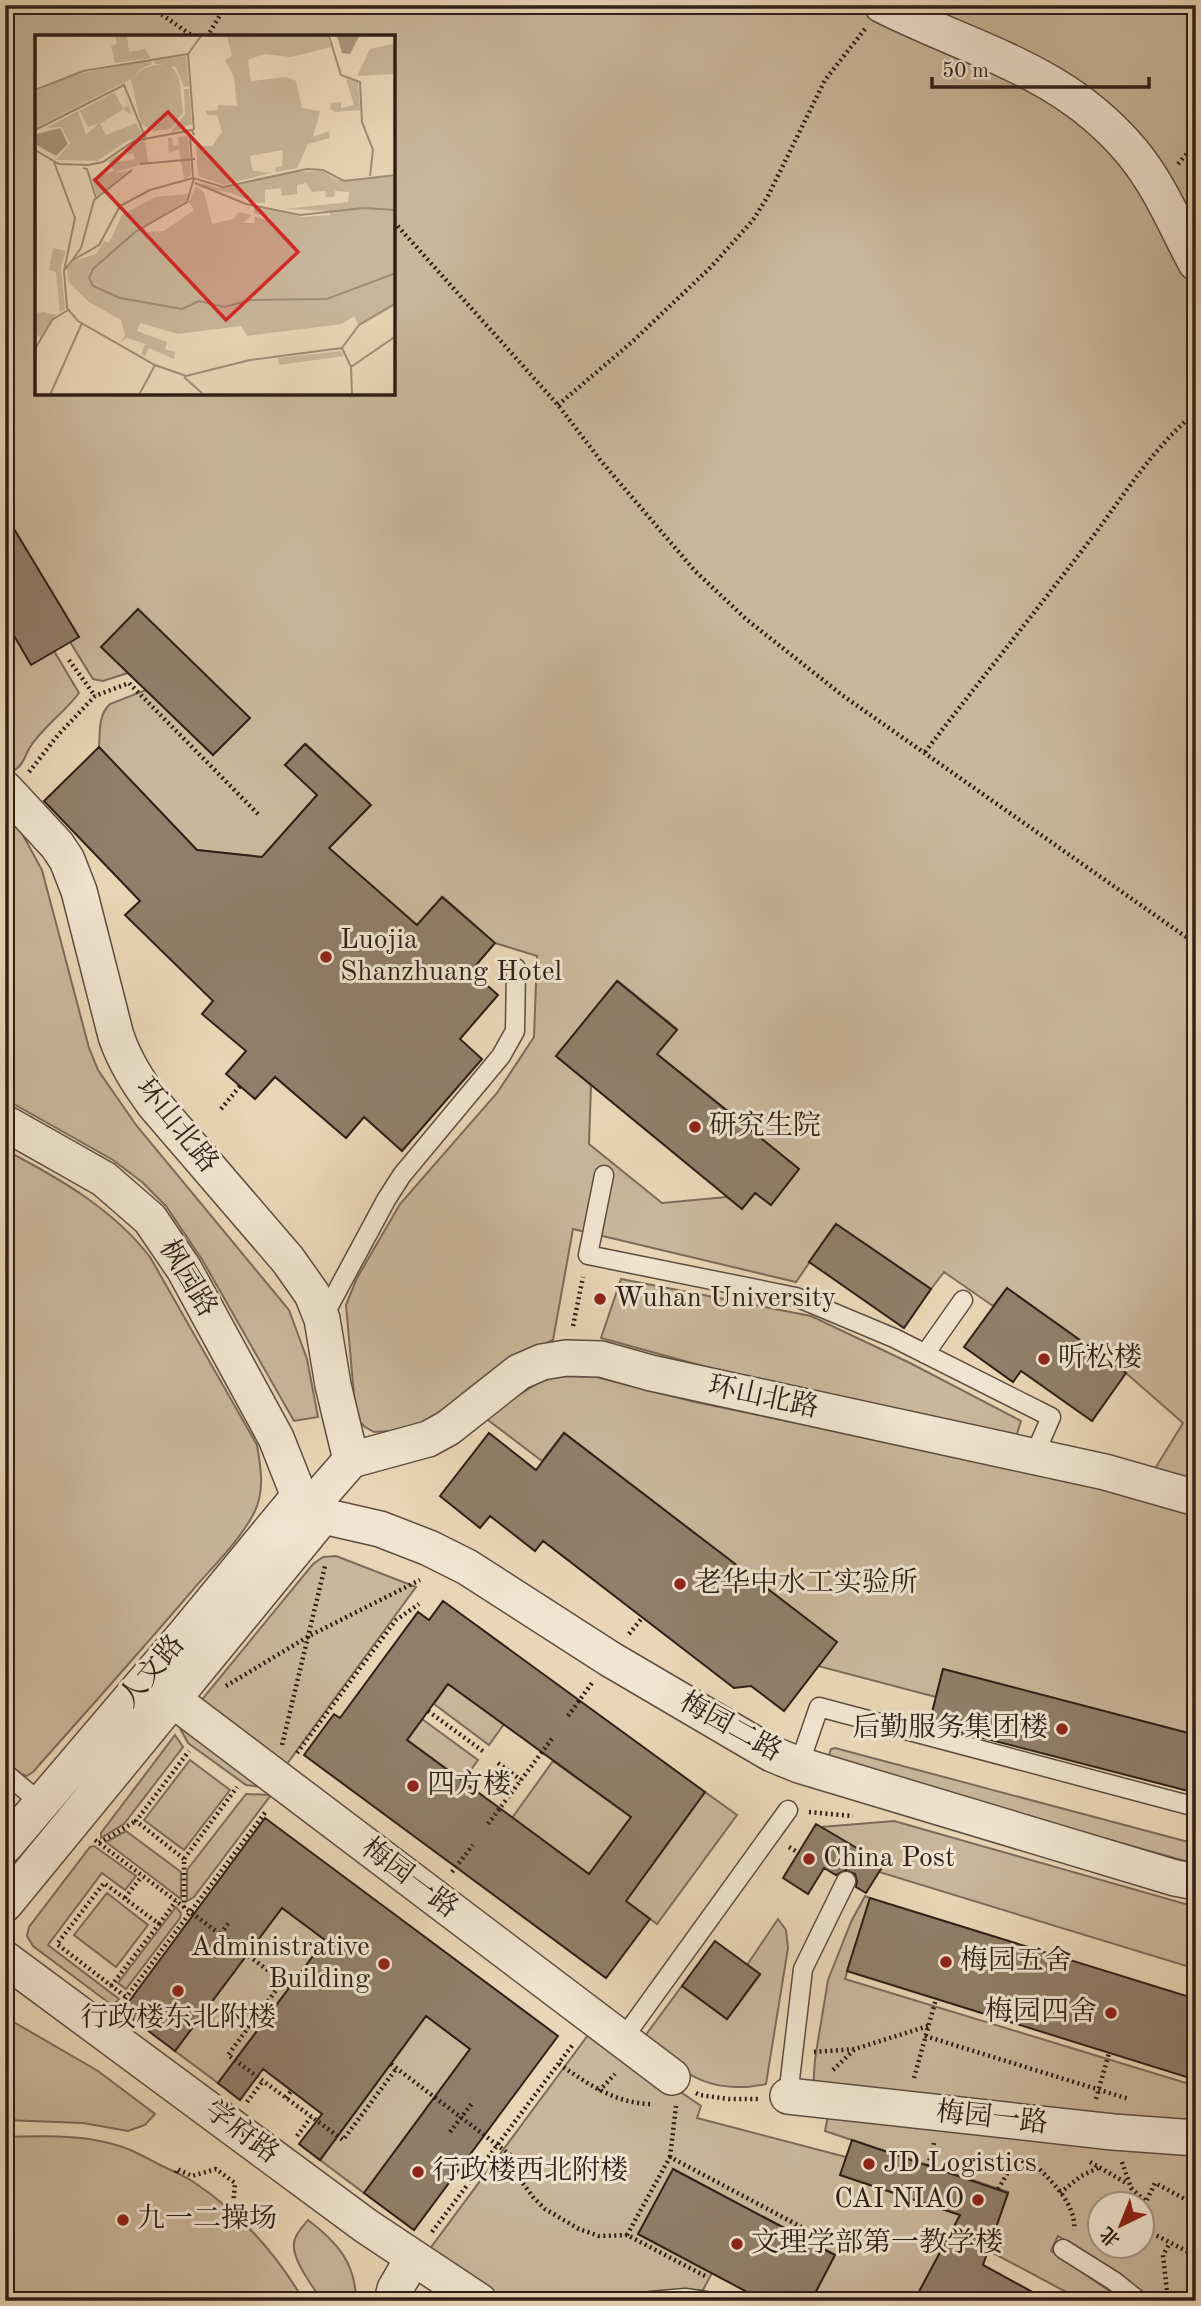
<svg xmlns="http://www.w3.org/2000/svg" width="1201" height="2306" viewBox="0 0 1201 2306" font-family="'Old Standard TT','Noto Serif SC',serif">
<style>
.green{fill:#cab79b;stroke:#7d6b5a;stroke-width:2;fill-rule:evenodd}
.building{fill:#917e6a;stroke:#301f18;stroke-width:2;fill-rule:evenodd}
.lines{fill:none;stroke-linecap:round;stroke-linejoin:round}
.service-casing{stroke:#5e4d40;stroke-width:21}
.minor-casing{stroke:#5e4d40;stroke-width:38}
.path{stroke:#301f18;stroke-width:4.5;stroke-dasharray:2 3.5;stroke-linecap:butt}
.service{stroke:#f1e4d0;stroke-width:18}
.minor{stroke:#f1e4d0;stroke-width:35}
.poi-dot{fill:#8f2418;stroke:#f1e4d0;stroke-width:2.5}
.labels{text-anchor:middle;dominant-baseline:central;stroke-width:6;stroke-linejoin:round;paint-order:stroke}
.poi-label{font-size:28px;fill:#301f18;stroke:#f1e4d0;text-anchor:start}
.street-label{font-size:28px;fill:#301f18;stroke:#f1e4d0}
.inset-road{fill:none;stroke:#a08d77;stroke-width:2}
.view{fill:#d62828;fill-opacity:0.15;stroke:#d62828;stroke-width:3.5}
.inset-edge{fill:none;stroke:#301f18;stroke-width:3.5}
</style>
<rect width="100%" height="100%" fill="#ead6b6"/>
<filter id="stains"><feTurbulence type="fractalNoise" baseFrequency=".00286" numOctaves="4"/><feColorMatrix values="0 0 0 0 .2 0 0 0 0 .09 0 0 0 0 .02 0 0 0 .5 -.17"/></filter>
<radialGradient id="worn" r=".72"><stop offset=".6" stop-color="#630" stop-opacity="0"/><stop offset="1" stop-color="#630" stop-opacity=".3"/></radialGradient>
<!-- green -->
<path class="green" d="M5 5H1196V1735L943 1669 936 1697 818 1666 836 1642 564 1433 542 1461 484 1417 538 1383 557 1376 596 1377 695 1402 1140 1493 1183 1423 1126 1373 1007 1288 993 1306 944 1272 931 1289 836 1224 796 1282 573 1229 553 1340 527 1352 431 1424 403 1430 374 1432 365 1427 356 1418 346 1305 357 1278 400 1204 497 1093 534 1037 537 956 495 943 443 897 417 925 262 857 197 850 99 748C100 732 98 715 110 704L146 690 128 673 103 681 93 679 70 642 78 636 5 515ZM37 37H394V394H37ZM305 744H306L370 804 285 765ZM618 981 677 1029 657 1054 799 1169 771 1204 755 1193 742 1208 727 1197 662 1203 589 1144 591 1085 556 1056Z
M5 620 54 651 79 693C64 713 43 727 30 747 25 756 23 765 15 770L5 762Z
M5 811 18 826 42 870 89 1048 98 1070 136 1125 289 1310 307 1359 318 1417 294 1421 203 1261 166 1206 142 1182 113 1160 5 1099Z
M5 1150C59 1178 113 1209 150 1257L257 1445C261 1468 265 1491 254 1513 239 1542 212 1567 191 1592 139 1653 86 1712 33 1772L27 1776 21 1774 5 1761Z
M621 1279 811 1316 910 1363 1021 1421 1015 1440 808 1395 601 1338Z
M336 1556 416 1587 281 1772 195 1708 313 1564 323 1557Z
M448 1684 504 1724 489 1745 434 1704Z
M422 1719 478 1760 463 1781 407 1740Z
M185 1722 276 1789 246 1785 188 1743 180 1728Z
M175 1735 183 1747 124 1824 101 1838V1833Z
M835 1748 1196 1844V1864L880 1776 828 1758 831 1749Z
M190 1760 230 1790 184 1850 144 1820Z
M553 1761 631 1817 589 1874 512 1818Z
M705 1792 737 1815 657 1924 626 1901Z
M246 1794 271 1795 194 1897 187 1901V1870Z
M894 1821 1196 1907V1969L879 1872 883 1864 821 1827Z
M126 1831 181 1872V1899L106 1842Z
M94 1846 136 1876 125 1890 102 1873 48 1945 119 1999 113 2006 33 1946 27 1936 29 1927 90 1847Z
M107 1893 148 1925 116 1967 74 1935Z
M865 1896 870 1898 845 1979 1196 2086V2128L813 2089 815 2059 828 1980 851 1922Z
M204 1901 257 1941 282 1908 325 1940 218 2083 175 2051 234 1971 181 1931Z
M176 1907 181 1913 180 1918 126 1989 118 1983Z
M778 1919 786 1930 788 1948 766 2084C708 2096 686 2073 642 2040L682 1986 727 2019 760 1975 747 1965Z
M426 2016 470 2049 364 2193 320 2160Z
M5 2017 98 2071 155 2114 145 2125 128 2131 83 2123 5 2120Z
M591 2031 701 2106 697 2118 846 2157 841 2175 996 2227 1008 2192 825 2131 829 2111 1196 2147V2301H1153L1120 2275 1058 2236 1051 2251 1124 2301H1083L952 2231 915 2299 917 2301H811L835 2255 673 2169 712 2273 703 2290 648 2292 627 2301H508L429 2250ZM1100 2204H1142V2246H1100Z
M5 2137C44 2136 86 2134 123 2147 136 2152 149 2159 162 2166 173 2171 185 2176 195 2183 240 2213 277 2255 304 2301H5Z
M308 2220C337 2242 356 2263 356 2301H322C313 2286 288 2256 295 2239 297 2232 304 2225 308 2220Z"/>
<!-- building -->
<path class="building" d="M5 514 79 637 31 665 5 620Z
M138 609 250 718 213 755 101 647Z
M305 744 371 805 329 848 417 925 442 897 495 943 471 971 498 995 460 1039 482 1059 402 1151 364 1117 346 1138 275 1077 255 1099 226 1074 246 1051 202 1014 213 1001 125 915 140 901 44 801 99 747 197 850 262 857 317 795 285 765Z
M617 981 677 1030 657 1054 799 1169 771 1205 755 1193 742 1209 556 1056Z
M836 1224 931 1289 904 1328 809 1262Z
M1007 1288 1126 1373 1092 1421 1021 1371 1013 1382 964 1347Z
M489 1433 536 1470 564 1433 837 1642 784 1711 751 1686 734 1688 543 1541 535 1551 490 1516 480 1528 440 1496Z
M443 1601 705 1792 626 1901 650 1919 606 1978 304 1755 334 1714 340 1718 418 1612 429 1620ZM448 1684 631 1817 589 1874 407 1740Z
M943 1669 1196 1735V1793L929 1724Z
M265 1818 558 2036 414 2230 364 2193 470 2049 426 2016 320 2160 299 2144 322 2114 263 2069 240 2100 218 2083 325 1940 282 1908 175 2051 122 2011Z
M816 1824 884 1864 866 1893 856 1887 857 1881 855 1874 846 1870 836 1875 824 1868 808 1894 783 1878Z
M870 1898 1196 1999V2080L847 1971Z
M715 1941 760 1974 727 2019 682 1986Z
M852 2140 1008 2193 983 2265 1049 2301H914L960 2215 840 2175Z
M673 2169 835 2255 811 2301H764L638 2234Z"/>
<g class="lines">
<!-- service casing -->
<g class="service-casing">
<path id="service" d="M604 1175 588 1255 796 1297 894 1338 1051 1417 1034 1456
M322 1319 386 1200 402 1175 501 1056 515 1031 516 968
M925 1354 963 1300
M799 1765 819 1707 1196 1807
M5 1773 42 1804
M622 2040 788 1810
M788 2096 803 1969 846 1881
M1063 2249 1114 2281 1139 2301
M650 2301 685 2298 706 2301"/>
</g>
<!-- minor casing -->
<g class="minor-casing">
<path id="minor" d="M882 5C973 51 1063 69 1132 152 1159 184 1176 226 1196 263
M5 789 57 845 67 860 79 891 116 1036C125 1062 138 1082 154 1104L288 1260 312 1294 322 1319 333 1385 351 1460
M5 1123 104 1179 150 1219 184 1269 276 1438 299 1496 323 1516 380 1529 429 1548 467 1567 610 1659 736 1733 772 1754 799 1765 1175 1878 1196 1882
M311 1506 351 1460 428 1439 448 1428 519 1372 542 1362 566 1358 601 1359 651 1373 1105 1472 1196 1498
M147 1680 672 2077
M5 1846 187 1632 299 1496
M5 1904 323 1516
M5 1959 366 2226 479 2301
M788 2096 1113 2132 1196 2138
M392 2301 395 2289 413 2258"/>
</g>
<!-- path -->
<path class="path" d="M148 5 194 37
M207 37 226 5
M1178 164 1196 143
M394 222 558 405 601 461 695 571 746 619 842 695 1196 944
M558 405 632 342 711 267 753 220 768 196 825 80 865 29
M69 660 95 696
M925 752C982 678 1040 606 1097 531 1128 489 1155 446 1196 412
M29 772 58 735 95 696 129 683 258 814
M221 1109 240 1086
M573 1326 583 1277
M629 1634 642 1618
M226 1686 309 1636 420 1580
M428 1711 484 1752
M568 1716 592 1683
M282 1745 325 1566
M297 1753 396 1620 419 1604
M498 1763 521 1780
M809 1812 853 1816
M488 1824 554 1736
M95 1840 290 1987
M99 1843 136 1821
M789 1847 799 1853
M184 1859 136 1821 189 1751
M452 1872 473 1845
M125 1898 142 1876
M184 1908V1859L237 1787
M159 1924 176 1901
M208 1952 230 1921
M282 1982 228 2055 343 2140 396 2069
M111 1986 159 1924 104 1883 57 1944 126 1997
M125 1999 267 1810
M925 2036 1129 2099
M814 2052 855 2049 928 2026
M391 2064 513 2157 522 2182 533 2197 545 2209 579 2229 599 2236 627 2235
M559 2064C588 2084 616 2104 653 2104
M833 2070 855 2049
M914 2078 936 1999
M599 2091 615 2074
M696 2093 700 2095 729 2099H760
M286 2098 291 2091
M1096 2099 1109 2053
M247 2102 263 2081
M450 2132 473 2102
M297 2136 311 2117
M670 2157 676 2106
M1028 2158C1046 2176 1077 2202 1074 2230
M1090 2162 1128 2184
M1122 2162 1131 2188 1146 2202
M928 2166 934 2143
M176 2173 177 2169 192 2176 216 2169 235 2183 233 2207 244 2218 241 2221
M998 2189 1007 2174 1029 2158
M1060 2193 1081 2176 1098 2168
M1142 2210 1155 2183 1196 2205
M1142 2228 1196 2256
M432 2232 574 2043
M705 2276 627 2235 670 2157 837 2246
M1168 2301 1163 2255 1170 2243"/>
<!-- service -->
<use href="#service" class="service"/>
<!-- minor -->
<use href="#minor" class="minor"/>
</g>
<!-- markers -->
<g class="poi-dot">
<circle cx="326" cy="957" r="7"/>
<circle cx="695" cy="1127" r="7"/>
<circle cx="600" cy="1299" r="7"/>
<circle cx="1044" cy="1359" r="7"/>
<circle cx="680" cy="1584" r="7"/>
<circle cx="1062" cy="1729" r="7"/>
<circle cx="413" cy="1786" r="7"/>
<circle cx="809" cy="1859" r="7"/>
<circle cx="946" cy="1962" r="7"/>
<circle cx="384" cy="1964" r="7"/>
<circle cx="178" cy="1991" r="7"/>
<circle cx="1111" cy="2013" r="7"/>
<circle cx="869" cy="2164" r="7"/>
<circle cx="418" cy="2172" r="7"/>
<circle cx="978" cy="2200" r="7"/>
<circle cx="123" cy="2220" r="7"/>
<circle cx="737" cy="2244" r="7"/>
</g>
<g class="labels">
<!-- poi labels -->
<g class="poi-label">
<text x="340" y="941">Luojia<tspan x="340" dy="32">Shanzhuang Hotel</tspan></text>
<text x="709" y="1127">研究生院</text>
<text x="614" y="1299">Wuhan University</text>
<text x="1058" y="1359">听松楼</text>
<text x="694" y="1584">老华中水工实验所</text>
<text x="1048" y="1729" text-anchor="end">后勤服务集团楼</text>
<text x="427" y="1786">四方楼</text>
<text x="823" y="1859">China Post</text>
<text x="370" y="1948" text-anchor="end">Administrative<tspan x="370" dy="32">Building</tspan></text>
<text x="960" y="1962">梅园五舍</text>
<text x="1097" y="2013" text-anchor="end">梅园四舍</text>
<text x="178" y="2019" text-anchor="middle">行政楼东北附楼</text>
<text x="883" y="2164">JD Logistics</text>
<text x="432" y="2172">行政楼西北附楼</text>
<text x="964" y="2200" text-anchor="end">CAI NIAO</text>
<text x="137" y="2220">九一二操场</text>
<text x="751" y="2244">文理学部第一教学楼</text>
</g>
<!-- street labels -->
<g class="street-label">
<text transform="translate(176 1126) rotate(51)">环山北路</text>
<text transform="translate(187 1279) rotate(59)">枫园路</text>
<text transform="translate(763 1398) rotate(12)">环山北路</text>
<text transform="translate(153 1672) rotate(-50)">人文路</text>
<text transform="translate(730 1728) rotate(29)">梅园二路</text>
<text transform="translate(409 1879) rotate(37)">梅园一路</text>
<text transform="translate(992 2119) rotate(6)">梅园一路</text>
<text transform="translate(241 2133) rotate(37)">学府路</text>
</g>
</g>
<!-- overview -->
<g transform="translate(35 35)">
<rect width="360" height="360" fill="#ead6b6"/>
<path d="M80 1H92L94 17 110 14 116 23 80 28 76 11 82 9ZM192 1H292L296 12 256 22 229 19 213 25 216 46 251 42 261 46 267 73 285 76 278 102 294 96 295 103 273 109 262 133 241 137 240 133 247 131 248 115 215 121 218 136 236 138 188 150 163 141 161 111H177L187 97 182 80H172L171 76 183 75V70L202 71 199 42 190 25 197 21ZM360 8V39L322 41 335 14ZM151 21 154 51 149 52 141 32 120 29 119 25ZM116 25 117 29 105 34 98 44 107 34 120 30 136 31 144 42 148 78 135 94 119 96 106 89 96 44 0 93V57L37 40ZM311 44 323 46 325 75 300 77 295 74 296 68 306 67V73L319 70ZM87 52 97 80 88 74 65 89 71 100 101 88 109 102 92 106 62 126 21 125 35 108 26 92 11 93 43 76 51 100 64 88 53 92 45 76 79 57 88 73 93 71ZM149 54H154L157 89 135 98 150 79ZM153 101 156 140 149 144 144 114 134 118 133 103H137L138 111 144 110 143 102ZM110 105 113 127 78 138 94 136 62 161 57 143 79 136 73 126 83 119 90 118 84 122 86 127 100 124 98 118 92 120 96 108ZM287 136 302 145 360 141V271L324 291 319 281 307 289 212 301 206 291 143 299 105 288 102 296 132 307 130 314 140 317 139 324 114 313 110 321 106 319 110 309 92 303 86 307 90 300 86 285 54 267 33 247 32 233 38 226 61 219 69 206 74 208 87 180 120 162 154 159 152 165 110 191 111 197 129 196 159 175 154 167 161 151 169 157 177 189 199 184 203 177 217 180 208 188H220L219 181 234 186 235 182 219 179V172L268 182 295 180 294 176 249 174 313 167 314 157 300 156 299 162H291L290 156 277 157 271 148 262 150V159L247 161 246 153 230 155V168H219L197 158 172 154 165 147 183 153 256 137ZM18 213 31 216 26 231 30 275 25 277 21 237 14 235ZM9 277 21 280 6 303 0 298V278ZM306 316 309 321 244 330 243 323Z" fill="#cab79b"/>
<path d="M302 1H324L315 19 307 18ZM25 93 33 109 21 121 0 109 2 99Z" fill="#ab9880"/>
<path class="inset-road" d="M294 1 306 40 325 47 327 87 338 115 335 141M153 19 159 95M153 19 166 1M0 55 48 36 153 19M0 95 89 50 111 104M155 100 158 143M0 115 24 129 53 130 68 127 99 106 157 95 159 100M19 127 40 183 29 236 32 273 43 286 120 330 151 341 215 325 307 313M105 129 160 124M48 133 52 134 61 163M159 143 152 167 100 197 58 234 54 243 58 251 85 263 147 274 164 266 189 272 216 265 292 264 361 238M160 148 211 169 265 180 328 173 361 175M38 225 64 210 85 171 115 155 158 143 188 152 272 134 288 135 309 146 361 140M29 236 46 213 59 165 97 135M307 313 324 290 361 268M307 313 316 332M0 314 17 285 33 275M149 342 169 360M15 360 47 288M104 360 120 330M317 360 316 332 361 301"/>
<path class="view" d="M133 77 263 217 191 285 60 145Z"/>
<rect width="360" height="360" class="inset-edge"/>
</g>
<!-- margin -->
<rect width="1201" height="2306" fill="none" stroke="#ead6b6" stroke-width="28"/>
<rect x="7" y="7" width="1187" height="2292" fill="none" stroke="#301f18" stroke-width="3.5"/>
<rect x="14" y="14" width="1173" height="2278" fill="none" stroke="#301f18" stroke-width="2"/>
<!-- north arrow -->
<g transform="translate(1121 2225) rotate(223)"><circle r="33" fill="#f1e4d0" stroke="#a49586" stroke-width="2"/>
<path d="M0-5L12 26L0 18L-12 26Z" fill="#8f2418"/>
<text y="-10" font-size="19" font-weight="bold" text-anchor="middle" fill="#301f18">北</text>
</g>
<!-- scale -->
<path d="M932 77v10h217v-10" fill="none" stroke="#301f18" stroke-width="3.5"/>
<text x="942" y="77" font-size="21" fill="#301f18" stroke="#f1e4d0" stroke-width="5" paint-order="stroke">50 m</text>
<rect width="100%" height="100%" filter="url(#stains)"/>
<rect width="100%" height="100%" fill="url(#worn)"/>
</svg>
